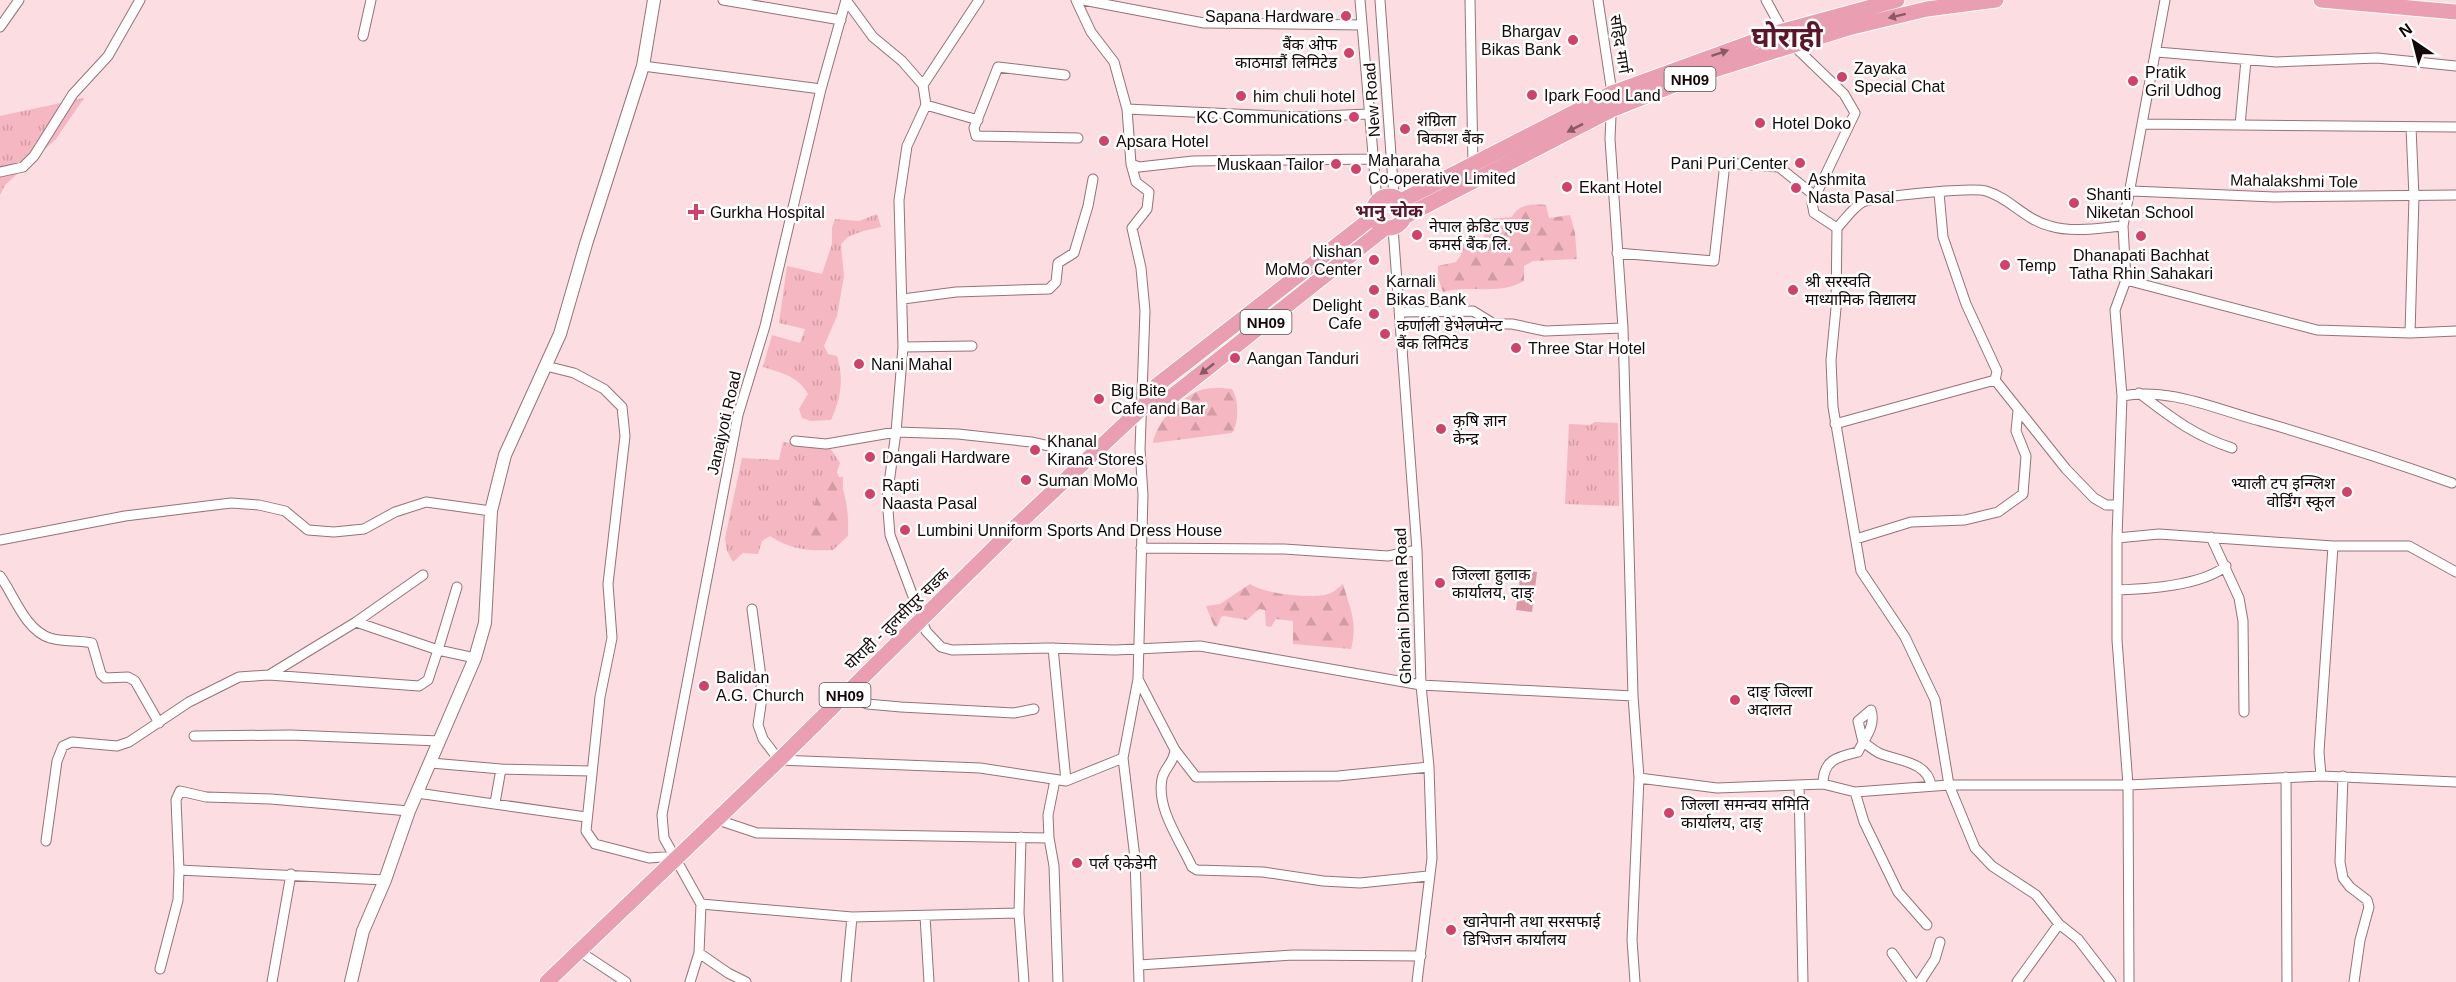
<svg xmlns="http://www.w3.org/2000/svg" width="2456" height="982" viewBox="0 0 2456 982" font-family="Arial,'Noto Sans Devanagari',sans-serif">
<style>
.grass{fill:url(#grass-tufts)}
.forest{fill:url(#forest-firs)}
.water{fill:#db98a5}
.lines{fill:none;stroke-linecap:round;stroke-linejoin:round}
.minor-casing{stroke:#947379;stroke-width:11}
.tertiary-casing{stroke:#947379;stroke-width:14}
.primary-casing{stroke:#fff;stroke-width:17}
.minor{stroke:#fff;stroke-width:9}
.tertiary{stroke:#fff;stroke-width:12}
.primary{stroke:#e99eb1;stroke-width:15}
.oneway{fill:#895a66}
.poi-dot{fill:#d0426b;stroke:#fff;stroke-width:2}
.labels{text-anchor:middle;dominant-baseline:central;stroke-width:5;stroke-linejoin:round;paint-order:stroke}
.shield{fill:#fff;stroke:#5a5254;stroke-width:1.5}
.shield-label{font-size:15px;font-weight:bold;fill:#14080a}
.poi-label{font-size:16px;fill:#14080a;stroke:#fff;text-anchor:start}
.street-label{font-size:16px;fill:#14080a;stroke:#fff}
.neighbourhood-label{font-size:18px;font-weight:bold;fill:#5a162a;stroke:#fff}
.town-label{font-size:28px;font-weight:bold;fill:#5a162a;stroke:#fff}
</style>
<defs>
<pattern id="grass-tufts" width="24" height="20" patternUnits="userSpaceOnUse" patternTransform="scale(1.5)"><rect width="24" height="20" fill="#f5b7c2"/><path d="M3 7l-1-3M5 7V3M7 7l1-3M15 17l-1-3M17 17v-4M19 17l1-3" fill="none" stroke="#d19ca5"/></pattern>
<pattern id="forest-firs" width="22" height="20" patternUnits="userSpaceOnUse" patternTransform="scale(1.5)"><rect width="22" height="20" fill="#f5b7c2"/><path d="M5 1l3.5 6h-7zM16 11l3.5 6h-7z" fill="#d19ca5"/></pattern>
</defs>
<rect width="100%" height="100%" fill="#fbdde2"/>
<!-- grass -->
<path class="grass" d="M84 98 56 139 5 185 0 195V116Z
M877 214 881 227C868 230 847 233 841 245L844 276 837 316 824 346 828 354 837 356C844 379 841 398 831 420L811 421 802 418 799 409 808 394C798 376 782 373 763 367L772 335 800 343 805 329 779 323 787 266 822 274 832 244V227L835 219 859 221Z
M1595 422 1618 423 1619 506 1565 504 1569 424 1590 425Z
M783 442 830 448 840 463 837 472C846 494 849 512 848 536L833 550C809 551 791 550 770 536L762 541 758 554 743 553 733 562 727 551 725 538 742 458 779 460Z"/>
<!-- forest -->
<path class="forest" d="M1546 205 1549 218 1570 215 1575 233 1577 259 1533 261 1524 266V281C1497 296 1471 284 1443 292L1438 278V266L1456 262 1461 255 1460 244C1484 240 1482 243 1492 219L1512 217C1518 204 1532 204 1546 205Z
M1221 388 1232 389C1239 400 1239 423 1232 433L1153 443C1156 422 1181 397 1201 390 1207 388 1215 388 1221 388Z
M843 477 842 521 826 527 820 539 810 537 819 478Z
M1250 584C1264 594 1316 600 1331 593 1335 591 1339 587 1343 584 1350 609 1358 622 1351 649L1293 644V621L1276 619 1271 627 1266 626 1265 610 1259 609 1247 620 1224 616 1221 617 1217 627 1214 626 1206 606 1220 604Z"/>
<!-- water -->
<path class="water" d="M1521 570 1537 572 1532 612 1516 610Z"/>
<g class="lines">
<!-- minor casing -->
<g class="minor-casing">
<path id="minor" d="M723 0 841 20
M846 0 873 37 902 61 923 85
M979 0 923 85 926 105 907 146 899 200 903 347 896 432 887 498 890 535 926 631 941 647 952 650 1048 648 1115 650 1200 646 1421 685 1633 696
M1076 0 1091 32 1114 62 1127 109 1131 164 1136 182 1149 192 1147 209 1132 228 1141 268 1145 311 1140 449 1143 495 1138 679 1123 758 1135 858 1139 982
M1083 0 1204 23 1362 25
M1360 0 1377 202
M1380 0 1394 197
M1470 0 1473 165
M1598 0 1612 93 1610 139 1623 328 1633 696 1639 778 1632 940 1635 982
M1766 0 1783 31
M0 27 19 0
M363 36 371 0
M1793 45 1844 94 1855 113 1812 203 1814 213 1837 228 1836 308 1831 360 1833 407 1861 571 1905 637 1935 700 1949 785 1975 848 1992 866 2036 895 2059 924 2078 939 2111 982
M2157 52 2276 62 2377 58 2456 66
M643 66 821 89
M1065 75 998 67 974 128 976 136 1078 138
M926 105 978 120
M1127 109 1297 117 1369 114
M2142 124 2456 127
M2240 125 2246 60
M1131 164 1139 167 1193 161 1373 159
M0 172 23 167 34 156 73 94 108 56 140 0
M2132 191 2274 197 2456 195
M1393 228 1417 550 1421 685 1429 767 1432 858 1417 982
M1837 228C1844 221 1854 206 1863 202 1876 196 1973 187 1986 191 2010 198 2025 220 2050 226 2073 233 2100 228 2123 226
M1617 253 1714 261 1725 163 1779 167 1815 196
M2126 280 2317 330 2410 333 2456 331
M903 299 956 292 1049 289 1056 282 1058 263 1074 253 1088 206 1093 179
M1400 312 1473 311 1494 324H1512L1545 331 1623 328
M2410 333 2414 197 2411 127
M903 347 972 346
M546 366 574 373 604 389 622 407 625 436 608 584 612 638 600 697 586 831 595 844 649 858 676 856
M1995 380 2066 469 2094 498 2106 505H2118
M2139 393C2172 418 2193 435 2232 448
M2122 396C2169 387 2215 409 2260 421 2325 440 2388 460 2452 483
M1835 424 1995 380 1997 371 1966 304 1943 237 1939 193
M795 441 826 444 896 432 958 434 1031 442 1091 455
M2211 537 2239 598 2243 621 2244 712
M2117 538 2159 534 2333 546 2319 752 2321 776
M1856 539 1911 522 1965 520 1998 512 2023 494 2026 456 2016 431 2018 411
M0 540 125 516 231 503 259 505 285 511 308 530 334 532 364 529 395 512 426 502 491 511
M2333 546H2409L2456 572
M1141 548 1284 549 1388 556 1417 550
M0 576C14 595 25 630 50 638 62 642 79 640 92 643L101 674 105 678 128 677 135 681 159 723
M2117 590C2148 589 2201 586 2226 566
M752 609 760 669 762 698 758 725 763 739 779 760 980 768 1066 781 1123 758
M356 622 423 575
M1053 648 1066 781
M269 675 356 622 438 650 457 587
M1138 679 1175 750 1196 777 1338 776 1429 767
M845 694 867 704 901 707 1014 713 1034 709
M194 736 291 735 439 741
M1175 750C1174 763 1164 768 1162 779 1156 809 1181 842 1192 867L1197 870 1263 872 1323 881 1360 883 1428 876
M431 763 501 769 591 771
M2343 776 2340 862 2343 878 2350 887 2367 900 2369 907 2360 940 2354 982
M2286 777 2287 982
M1639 778 1717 788 1823 784 1855 792 1949 785H2128L2321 776 2456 782
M1055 780 1048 815 1049 838 1054 866 1058 982
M1823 784C1823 760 1837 757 1858 752 1865 737 1876 727 1871 710L1858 721 1863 742C1868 745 1873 750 1879 753 1897 761 1928 761 1931 786
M1799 785 1803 982
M1855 792 1864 822 1898 892 1927 925
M417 793 586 817
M495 803 501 769
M715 819 757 833 1049 838
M1021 837 1019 913 1024 982
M46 841 57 761 63 746 72 742 117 746 129 742 189 702 239 677 269 675 419 686 428 680 438 650 475 658
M179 870 176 800 180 791 206 797 271 799 409 811
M701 904 852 917 1019 913
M925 916 929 982
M579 951 626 982
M699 953 728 973 746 982
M1892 953 1913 982
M1139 965 1293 955 1421 956
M160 969 178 900 179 870 385 880
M272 982 291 874
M690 982 699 953 701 904 664 838 662 815 738 415 765 326 821 89 846 0
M846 982 852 917
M1920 982 1935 959 1940 942
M2017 982 2059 924
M2129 982 2128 785 2117 640V538L2122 396 2115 310 2126 280 2123 226 2165 0"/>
</g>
<!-- tertiary casing -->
<g class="tertiary-casing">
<path id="tertiary" d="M351 982 363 931 385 880 409 811 475 658 485 623 491 511 505 455 560 334 586 244 643 66 654 0"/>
</g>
<!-- primary casing -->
<g class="primary-casing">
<path id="primary" d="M2321 0 2456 12
M1373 212a16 16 0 1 1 32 0a16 16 0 1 1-32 0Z
M1401 201 1612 93 1783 31 1897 0
M1404 217 1611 110 1704 73 1848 28 1927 9 1996 0
M1143 407 1166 401 1385 228
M547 982 779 760 1014 528 1143 407 1156 386 1373 217"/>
</g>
<!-- minor -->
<use href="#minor" class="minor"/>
<!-- tertiary -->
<use href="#tertiary" class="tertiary"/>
<!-- primary -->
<use href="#primary" class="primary"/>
</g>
<!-- one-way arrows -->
<defs><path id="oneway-solid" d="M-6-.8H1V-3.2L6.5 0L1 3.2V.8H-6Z" transform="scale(1.5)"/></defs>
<g class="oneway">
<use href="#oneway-solid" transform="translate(1897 16) rotate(166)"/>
<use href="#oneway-solid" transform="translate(1720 53) rotate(-19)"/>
<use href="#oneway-solid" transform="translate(1575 128) rotate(153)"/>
<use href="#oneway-solid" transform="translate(1207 369) rotate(142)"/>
</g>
<!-- markers -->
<g class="poi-dot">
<circle cx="1346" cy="16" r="6"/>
<circle cx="1573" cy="40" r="6"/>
<circle cx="1349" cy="53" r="6"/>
<circle cx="1842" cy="77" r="6"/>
<circle cx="2133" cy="81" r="6"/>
<circle cx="1532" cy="95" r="6"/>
<circle cx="1241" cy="96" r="6"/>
<circle cx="1354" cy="117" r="6"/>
<circle cx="1760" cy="123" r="6"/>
<circle cx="1405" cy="129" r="6"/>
<circle cx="1104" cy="141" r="6"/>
<circle cx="1800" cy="163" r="6"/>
<circle cx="1336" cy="164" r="6"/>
<circle cx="1356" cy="169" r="6"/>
<circle cx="1567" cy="187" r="6"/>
<circle cx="1796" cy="188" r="6"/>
<circle cx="2074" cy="203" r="6"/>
<path d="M693 203h6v6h6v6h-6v6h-6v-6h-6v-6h6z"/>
<circle cx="1417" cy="235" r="6"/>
<circle cx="2141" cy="236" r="6"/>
<circle cx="1374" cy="260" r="6"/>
<circle cx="2005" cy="265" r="6"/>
<circle cx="1374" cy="290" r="6"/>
<circle cx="1793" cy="290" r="6"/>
<circle cx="1374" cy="314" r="6"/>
<circle cx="1385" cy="334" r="6"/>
<circle cx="1516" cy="348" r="6"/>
<circle cx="1235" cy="358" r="6"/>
<circle cx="859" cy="364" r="6"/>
<circle cx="1099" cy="399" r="6"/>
<circle cx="1441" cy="429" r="6"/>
<circle cx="1035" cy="450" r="6"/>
<circle cx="870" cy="457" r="6"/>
<circle cx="1026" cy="480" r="6"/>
<circle cx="2347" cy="492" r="6"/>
<circle cx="870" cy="494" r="6"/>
<circle cx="905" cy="530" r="6"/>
<circle cx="1440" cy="583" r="6"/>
<circle cx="704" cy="686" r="6"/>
<circle cx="1735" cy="700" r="6"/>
<circle cx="1669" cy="813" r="6"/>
<circle cx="1077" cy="863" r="6"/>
<circle cx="1451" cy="930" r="6"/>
</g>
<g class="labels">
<!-- shield labels -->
<g class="shield">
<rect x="1664.5" y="67" width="51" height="24" rx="4.5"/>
<rect x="1240.5" y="310" width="51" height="24" rx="4.5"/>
<rect x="819.5" y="683" width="51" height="24" rx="4.5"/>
</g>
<g class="shield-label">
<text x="1690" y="79">NH09</text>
<text x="1266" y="322">NH09</text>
<text x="845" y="695">NH09</text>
</g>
<!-- poi labels -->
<g class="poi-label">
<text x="1334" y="16" text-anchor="end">Sapana Hardware</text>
<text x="1561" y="31" text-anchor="end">Bhargav<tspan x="1561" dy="18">Bikas Bank</tspan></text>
<text x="1337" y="44" text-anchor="end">बैंक ओफ<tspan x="1337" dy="18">काठमाडौं लिमिटेड</tspan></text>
<text x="1854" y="68">Zayaka<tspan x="1854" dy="18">Special Chat</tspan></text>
<text x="2145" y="72">Pratik<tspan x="2145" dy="18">Gril Udhog</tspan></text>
<text x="1544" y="95">Ipark Food Land</text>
<text x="1253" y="96">him chuli hotel</text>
<text x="1342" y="117" text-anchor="end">KC Communications</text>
<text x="1417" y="120">शंग्रिला<tspan x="1417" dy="18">बिकाश बैंक</tspan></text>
<text x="1772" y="123">Hotel Doko</text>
<text x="1116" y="141">Apsara Hotel</text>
<text x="1368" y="160">Maharaha<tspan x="1368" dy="18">Co-operative Limited</tspan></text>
<text x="1788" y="163" text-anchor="end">Pani Puri Center</text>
<text x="1324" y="164" text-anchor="end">Muskaan Tailor</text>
<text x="1808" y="179">Ashmita<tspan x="1808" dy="18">Nasta Pasal</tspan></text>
<text x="1579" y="187">Ekant Hotel</text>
<text x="2086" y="194">Shanti<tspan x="2086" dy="18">Niketan School</tspan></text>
<text x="710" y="212">Gurkha Hospital</text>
<text x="1429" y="226">नेपाल क्रेडिट एण्ड<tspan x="1429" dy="18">कमर्स बैंक लि.</tspan></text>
<text x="1362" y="251" text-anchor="end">Nishan<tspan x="1362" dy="18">MoMo Center</tspan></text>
<text x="2141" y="255" text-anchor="middle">Dhanapati Bachhat<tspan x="2141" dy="18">Tatha Rhin Sahakari</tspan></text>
<text x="2017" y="265">Temp</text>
<text x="1386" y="281">Karnali<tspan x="1386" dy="18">Bikas Bank</tspan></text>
<text x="1805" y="281">श्री सरस्वति<tspan x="1805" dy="18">माध्यामिक विद्यालय</tspan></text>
<text x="1362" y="305" text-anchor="end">Delight<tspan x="1362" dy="18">Cafe</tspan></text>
<text x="1397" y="325">कर्णाली डेभेलप्मेन्ट<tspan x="1397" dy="18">बैंक लिमिटेड</tspan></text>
<text x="1528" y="348">Three Star Hotel</text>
<text x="1247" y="358">Aangan Tanduri</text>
<text x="871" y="364">Nani Mahal</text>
<text x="1111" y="390">Big Bite<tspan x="1111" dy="18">Cafe and Bar</tspan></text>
<text x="1453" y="420">कृषि ज्ञान<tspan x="1453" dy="18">केन्द्र</tspan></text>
<text x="1047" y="441">Khanal<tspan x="1047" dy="18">Kirana Stores</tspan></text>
<text x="882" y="457">Dangali Hardware</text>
<text x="1038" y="480">Suman MoMo</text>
<text x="2335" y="483" text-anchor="end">भ्याली टप इन्ग्लिश<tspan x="2335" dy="18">वोर्डिंग स्कूल</tspan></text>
<text x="882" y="485">Rapti<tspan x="882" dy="18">Naasta Pasal</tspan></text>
<text x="917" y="530">Lumbini Unniform Sports And Dress House</text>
<text x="1452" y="574">जिल्ला हुलाक<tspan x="1452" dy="18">कार्यालय, दाङ्</tspan></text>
<text x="716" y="677">Balidan<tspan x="716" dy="18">A.G. Church</tspan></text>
<text x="1747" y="691">दाङ् जिल्ला<tspan x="1747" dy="18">अदालत</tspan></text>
<text x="1681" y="804">जिल्ला समन्वय समिति<tspan x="1681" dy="18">कार्यालय, दाङ्</tspan></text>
<text x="1089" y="863">पर्ल एकेडेमी</text>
<text x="1463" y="921">खानेपानी तथा सरसफाई<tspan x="1463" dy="18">डिभिजन कार्यालय</tspan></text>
</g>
<!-- street labels -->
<g class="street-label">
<text transform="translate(1620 44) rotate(81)">सहिद मार्ग</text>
<text transform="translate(1372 100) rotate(-94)">New Road</text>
<text transform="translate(2294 181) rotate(1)">Mahalakshmi Tole</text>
<text transform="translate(724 423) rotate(-77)">Janajyoti Road</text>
<text transform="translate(1403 606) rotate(-92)">Ghorahi Dharna Road</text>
<text transform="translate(897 619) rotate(-44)">घोराही - तुलसीपुर सडक</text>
</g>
<!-- neighbourhood labels -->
<g class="neighbourhood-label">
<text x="1389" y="211">भानु चोक</text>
</g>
<!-- town labels -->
<g class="town-label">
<text x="1787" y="37">घोराही</text>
</g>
</g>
<!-- north arrow -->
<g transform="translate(2414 42) rotate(325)" stroke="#ffffff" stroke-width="4.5" paint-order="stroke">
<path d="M0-4.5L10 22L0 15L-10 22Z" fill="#14080a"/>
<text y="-9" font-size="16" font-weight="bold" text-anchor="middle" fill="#14080a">N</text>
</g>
</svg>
